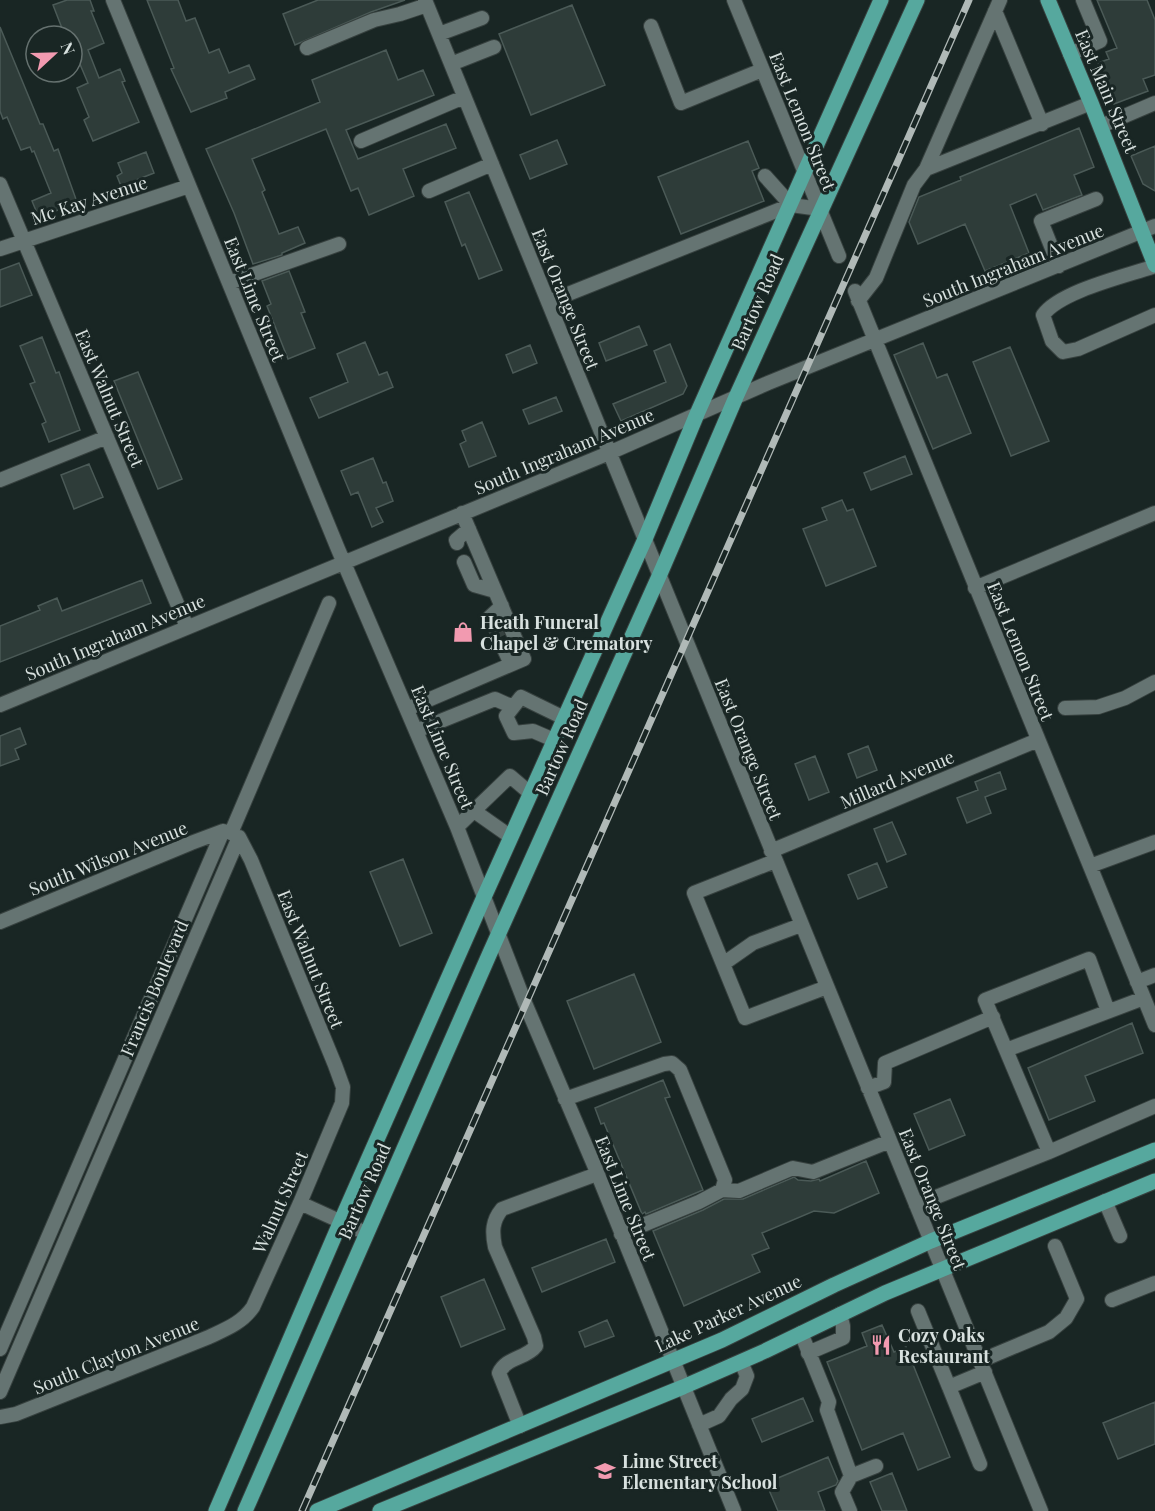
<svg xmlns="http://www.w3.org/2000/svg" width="1155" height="1511" viewBox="0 0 1155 1511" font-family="'Playfair Display',serif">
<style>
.building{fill:#2e3c39;stroke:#4b5a57;stroke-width:1.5}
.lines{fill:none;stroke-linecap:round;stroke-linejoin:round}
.minor-tunnel{stroke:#364240;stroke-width:14;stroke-dasharray:14 7;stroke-linecap:butt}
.minor-casing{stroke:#37413f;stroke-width:16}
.major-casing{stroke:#37413f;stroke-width:17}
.minor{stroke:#657472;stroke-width:14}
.major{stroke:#56a89e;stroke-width:15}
.rail-casing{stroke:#b0b9b7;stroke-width:7}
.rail{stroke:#192624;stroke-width:4.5;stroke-dasharray:14;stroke-linecap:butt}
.labels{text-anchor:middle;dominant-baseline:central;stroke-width:6;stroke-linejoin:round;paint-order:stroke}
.street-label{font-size:18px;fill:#d8e1df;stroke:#192624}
.poi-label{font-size:18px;font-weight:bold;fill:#d8e1df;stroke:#192624;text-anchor:start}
</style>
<rect width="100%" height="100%" fill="#192624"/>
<!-- building -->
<path class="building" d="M67 0H90L94 11H91L104 43 88 50 99 78 120 69 125 81 122 82 139 122 93 141 84 120 89 117 77 88 88 83 76 55 72 56V36H65L53 5Z
M147 0H178L186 21 195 18 209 53 219 49 229 73 249 65 255 79 225 92 227 98 191 112 171 69 174 68Z
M318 0H405L371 12 295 45 283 14Z
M1097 0H1147L1155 20V75L1143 79 1148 91 1114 104 1098 63 1109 59 1106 52 1117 48Z
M572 5 605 85 531 115 499 34Z
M0 27 40 124H43L54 151 58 149 77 202 39 218 32 201 51 193 34 151 32 152 30 147 21 150 7 117 3 119 0 111Z
M386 50 398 80 423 70 434 95 346 130 358 159 446 124 456 148 403 169 414 196 369 215 358 188 351 191 326 129 252 159 265 190 262 192 279 234 298 227 305 243 282 253V255L253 264 234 213 206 149 320 102 312 80Z
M1079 128 1094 167 1074 175 1082 195 1043 210 1036 194 1010 205 1029 253 985 271 965 224 918 244 909 222 919 197 961 180 960 177Z
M557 140 567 164 530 179 520 155Z
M748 141 759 168 752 171 764 201 681 234 658 177Z
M1155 146V191L1143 184 1131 156Z
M146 152 154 173 121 186 117 176 122 173 118 163Z
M469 192 502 270 479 279 465 244 462 246 445 202Z
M19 263 32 295 0 307V270Z
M289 271 305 312 301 313 315 348 288 359 267 306 271 304 262 281Z
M639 326 647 345 606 361 599 343Z
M42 337 56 373 59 372 80 430 49 442 42 424 46 422 30 384 35 382 20 346Z
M365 342 379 375 387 372 393 387 319 418 310 398 348 382 337 354Z
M923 343 937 378 947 374 971 433 933 449 894 355Z
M670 344 687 386 683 394 621 421 613 404 666 382 654 351Z
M530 345 537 363 513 373 506 355Z
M1010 347 1049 441 1011 456 973 362Z
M138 372 182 479 158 489 114 381Z
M556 397 562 411 529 424 523 410Z
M482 422 496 456 469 467 460 444 466 441 462 431Z
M905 456 912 474 871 490 864 473Z
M373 458 383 483 386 482 393 501 376 508 383 522 372 527 358 492 351 495 341 471Z
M89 464 103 497 74 509 61 475Z
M842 500 847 511 853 509 876 566 826 586 803 529 827 520 822 508Z
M142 580 151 603 0 662V626L40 610 38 606 57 598 62 611Z
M20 728 26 744 15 749 19 759 0 766V736Z
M868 746 877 770 857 778 848 754Z
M815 756 829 792 809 800 795 764Z
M1000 772 1006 789 985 797 991 813 967 823 957 798 978 790 975 782Z
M892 822 906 854 887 862 874 829Z
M403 859 432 933 400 946 370 872Z
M877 863 887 887 858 899 848 875Z
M634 974 661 1042 594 1069 567 1001Z
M1132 1023 1143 1053 1085 1076 1095 1101 1049 1120 1028 1068Z
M663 1080 670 1097 665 1098 703 1190 646 1214 645 1212 642 1214 604 1123 601 1124 595 1108Z
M950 1099 965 1135 929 1150 914 1114Z
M866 1161 879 1193 834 1213 814 1211 762 1233 769 1248 752 1255 760 1272 684 1306 653 1231 703 1210 724 1199H743L794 1177 798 1180 811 1181 819 1179 820 1181Z
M606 1239 615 1262 542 1292 532 1268Z
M484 1279 505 1329 461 1347 441 1297Z
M607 1320 614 1336 585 1347 579 1332Z
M882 1325 894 1352 906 1347 950 1457 918 1470 903 1433 862 1450 827 1362 867 1346 862 1333Z
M803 1398 813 1421 762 1442 752 1419Z
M1155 1402V1444L1118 1459 1103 1423Z
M828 1457 838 1481 836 1485 818 1492 825 1511H778L766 1483Z
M892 1473 907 1511H882L870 1482Z"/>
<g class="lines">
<!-- minor-tunnel -->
<path class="minor-tunnel" d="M493 625 503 647"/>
<!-- minor casing -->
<g class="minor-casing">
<path id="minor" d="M113 0 338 549 457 827 525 1003 594 1165 734 1511
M425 0 1041 1511
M734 0 839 256
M995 11 1042 124
M651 26 681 103 762 70
M439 34 482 18
M307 48 374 20 400 14 427 5
M1070 54 1100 41 1083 0
M451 64 494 47
M1101 126 1155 103
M361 141 464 97
M926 169 1091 103
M765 176 791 205
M0 184 187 627
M429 191 492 164
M0 249 189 186
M1059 266 1041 221 1096 199
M1155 266C1126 276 1060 291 1043 315L1052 341 1063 352 1078 349 1155 315
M229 283 339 244
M855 291 1155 1025
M858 301 876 278 914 185 926 169 1000 0
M548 302 791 205 820 209
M0 480 107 437
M457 543 456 540 469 529
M464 562 474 585 495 591
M975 588 1155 513
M493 625 490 617 502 606
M503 647 511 664
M0 705 609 453 768 383 1155 226
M1065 708 1098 707 1125 698 1155 682
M407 709 524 659 462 513
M416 731 495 699 513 707
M554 740 533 731 514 733 506 716 521 697 564 718
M474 811 511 837
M457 827 510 776 530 793
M231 833 329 603
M771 851 1038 740
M775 861 694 893 745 1018 827 987
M1090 866 1155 842
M0 922 191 843 223 831 226 832
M723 964 753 943 801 925
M1137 982 1155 975
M1108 1011 1089 959 985 1000 1006 1050 1144 998
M1006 1050 1049 1152 1155 1106
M868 1088 884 1082 885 1063 993 1017
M565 1099 664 1064 672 1063 680 1070 725 1180 722 1190 699 1202 621 1234
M722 1190 739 1191 793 1168 813 1172 890 1141
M1105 1201 1120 1236
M300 1203 366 1233
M916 1205 1049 1152
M1112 1300 1155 1283
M918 1311 949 1387 985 1372
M801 1333 829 1402 827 1410 851 1476 876 1466
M0 1349 223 831
M808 1353 843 1338V1326L840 1314
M980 1361 1049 1332 1066 1318 1077 1299 1055 1246
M949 1387 980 1464
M0 1392 239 837
M0 1417 16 1414 209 1337C226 1329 242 1323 253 1307L300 1203 342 1103 343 1087 335 1065 251 860 239 837
M699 1425 719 1416 731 1399 742 1389 747 1376 741 1362
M520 1426 499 1373C506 1357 526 1359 536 1346L534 1337 495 1247C492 1232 492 1221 502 1209L597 1174
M850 1511 842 1492 851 1476"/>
</g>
<!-- major casing -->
<g class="major-casing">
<path id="major" d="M1048 0 1091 103 1155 265
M216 1511 341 1221 484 897 645 539 697 414 881 0
M245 1511 489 955 660 574 736 397 917 0
M317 1511 722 1340 834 1285 931 1241 1155 1150
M380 1511 683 1387 765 1351 885 1293 1155 1181"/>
</g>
<!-- minor -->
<use href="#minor" class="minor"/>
<!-- major -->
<use href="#major" class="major"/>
<!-- rail casing -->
<g class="rail-casing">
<path id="rail" d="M302 1511 969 0"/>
</g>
<!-- rail -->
<use href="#rail" class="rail"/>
</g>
<!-- icons -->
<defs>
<g id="shop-bare" transform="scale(1.62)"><path d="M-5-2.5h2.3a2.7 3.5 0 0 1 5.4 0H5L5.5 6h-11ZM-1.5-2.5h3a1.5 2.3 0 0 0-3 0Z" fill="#f29ab0" stroke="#192624" stroke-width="2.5" paint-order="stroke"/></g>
<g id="restaurant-bare" transform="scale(1.62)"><path d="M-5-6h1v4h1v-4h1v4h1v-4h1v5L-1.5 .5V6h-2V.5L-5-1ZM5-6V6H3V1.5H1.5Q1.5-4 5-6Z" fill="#f29ab0" stroke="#192624" stroke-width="2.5" paint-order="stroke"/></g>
<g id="school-bare" transform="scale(1.62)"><path d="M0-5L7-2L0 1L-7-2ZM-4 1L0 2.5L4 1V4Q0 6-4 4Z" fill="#f29ab0" stroke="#192624" stroke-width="2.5" paint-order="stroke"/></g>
</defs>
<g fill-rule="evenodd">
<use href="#shop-bare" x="463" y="632"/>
<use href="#restaurant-bare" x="881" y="1345"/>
<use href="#school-bare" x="605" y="1471"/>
</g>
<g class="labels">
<!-- street labels -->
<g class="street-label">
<text transform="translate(1107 91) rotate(67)">East Main Street</text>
<text transform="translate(803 121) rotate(68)">East Lemon Street</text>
<text transform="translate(89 200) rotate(-18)">Mc Kay Avenue</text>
<text transform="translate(1013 265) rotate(-22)">South Ingraham Avenue</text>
<text transform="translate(255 299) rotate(68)">East Lime Street</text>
<text transform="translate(566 299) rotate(68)">East Orange Street</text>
<text transform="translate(757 302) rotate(-66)">Bartow Road</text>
<text transform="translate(110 398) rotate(67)">East Walnut Street</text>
<text transform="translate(564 451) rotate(-23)">South Ingraham Avenue</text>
<text transform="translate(115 637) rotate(-23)">South Ingraham Avenue</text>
<text transform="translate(1021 651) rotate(68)">East Lemon Street</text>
<text transform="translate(443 747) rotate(67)">East Lime Street</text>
<text transform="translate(561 747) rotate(-66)">Bartow Road</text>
<text transform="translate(749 749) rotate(68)">East Orange Street</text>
<text transform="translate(897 779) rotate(-23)">Millard Avenue</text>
<text transform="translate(108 858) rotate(-22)">South Wilson Avenue</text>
<text transform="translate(311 959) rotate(68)">East Walnut Street</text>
<text transform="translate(154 988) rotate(-67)">Francis Boulevard</text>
<text transform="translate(364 1191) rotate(-66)">Bartow Road</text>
<text transform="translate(626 1198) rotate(68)">East Lime Street</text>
<text transform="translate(933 1199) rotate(68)">East Orange Street</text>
<text transform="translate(280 1202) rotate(-66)">Walnut Street</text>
<text transform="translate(728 1313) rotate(-25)">Lake Parker Avenue</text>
<text transform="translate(116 1355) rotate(-22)">South Clayton Avenue</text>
</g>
<!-- poi labels -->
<g class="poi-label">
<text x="480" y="622">Heath Funeral<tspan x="480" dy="21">Chapel &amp; Crematory</tspan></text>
<text x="898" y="1335">Cozy Oaks<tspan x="898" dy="21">Restaurant</tspan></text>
<text x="622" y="1461">Lime Street<tspan x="622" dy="21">Elementary School</tspan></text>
</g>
</g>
<!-- north arrow -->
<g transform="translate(54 54) rotate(68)"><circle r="28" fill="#192624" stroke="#65716f" stroke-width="1.5"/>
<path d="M0-4.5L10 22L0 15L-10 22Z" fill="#f29ab0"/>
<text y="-9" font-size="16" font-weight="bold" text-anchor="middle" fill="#d8e1df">N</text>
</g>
</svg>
